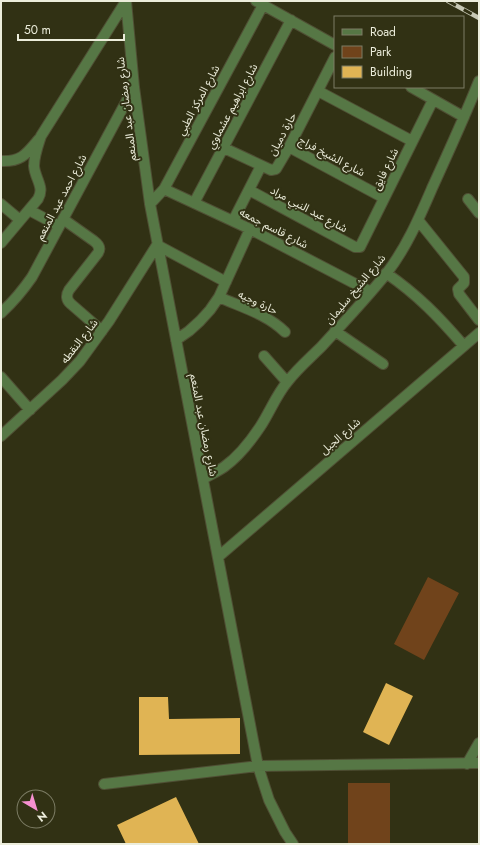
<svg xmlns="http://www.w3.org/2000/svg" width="480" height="845" viewBox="0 0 480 845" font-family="Jost,'Noto Sans Arabic',sans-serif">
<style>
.green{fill:#70431b}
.building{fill:#e0b454}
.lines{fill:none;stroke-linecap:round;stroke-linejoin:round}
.minor-casing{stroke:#4f4f34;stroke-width:12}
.minor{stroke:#567745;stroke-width:10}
.rail-casing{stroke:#c7c8b4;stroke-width:4.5}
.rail{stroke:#313114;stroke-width:3;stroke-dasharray:9;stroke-linecap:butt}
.labels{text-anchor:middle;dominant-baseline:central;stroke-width:4;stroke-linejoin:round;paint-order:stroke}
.street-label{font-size:11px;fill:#eceddb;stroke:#313114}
</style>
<rect width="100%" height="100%" fill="#313114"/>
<!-- green -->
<path class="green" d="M428 577 459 593 424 660 394 644Z
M348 783H390V844H348Z"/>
<!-- building -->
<path class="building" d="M386 683 413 696 389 745 363 732Z
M139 697H168L169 719 240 718V754L139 755Z
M176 797 199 844H126L117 825Z"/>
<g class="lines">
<!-- minor casing -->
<g class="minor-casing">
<path id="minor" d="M126 1 134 87 150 204 258 766 269 800 285 832 293 844
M256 1 335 45
M411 87 464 117
M318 91 412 141
M289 147 384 198
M224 148 271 170 276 169 289 147 335 57
M1 161C22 162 27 153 39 139
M164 189 250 229 371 292
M249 190 355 247H360L433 100
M468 199 479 213
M194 203 291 20
M1 204 20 220
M150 204 164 189 263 5
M29 210 59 226
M63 219 94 241C98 244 101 248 98 253L69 290C66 295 66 300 71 304L102 331
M418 220 464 277V283L458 289 459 294 479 320
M233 221 261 166
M1 243 38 199C45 187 35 179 34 166 34 156 38 145 41 136L126 1
M386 273C418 295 439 317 464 346
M219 297C241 307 267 314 285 332
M1 313C13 302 23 290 32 277L134 87
M335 331 383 364
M176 340 189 331 200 321 210 310 219 297 250 229
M264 356 287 382
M1 377 30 410
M1 436 62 380 80 361 109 321 157 245 226 282
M203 479C209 475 217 472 224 467 238 457 250 442 260 427 270 412 276 395 288 381 298 368 310 358 322 346 344 322 366 299 386 274 407 247 420 216 433 186 449 151 465 116 479 81
M218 557 479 333
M467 764 479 743
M104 784 258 766 479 763"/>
</g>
<!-- minor -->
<use href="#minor" class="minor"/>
<!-- rail casing -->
<g class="rail-casing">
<path id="rail" d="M448 1 479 18"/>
</g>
<!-- rail -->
<use href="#rail" class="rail"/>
</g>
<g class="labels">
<!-- street labels -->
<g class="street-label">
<text transform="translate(198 100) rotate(-62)">شارع المركز الطبي</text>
<text transform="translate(232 106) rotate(-62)">شارع ابراهيم عشماوي</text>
<text transform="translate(126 109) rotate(-97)">شارع رمضان عبد المنعم</text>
<text transform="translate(282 134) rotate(-62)">حارة دميان</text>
<text transform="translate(332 156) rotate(28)">شارع الشيخ فراج</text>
<text transform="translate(385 169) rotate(-64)">شارع فايق</text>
<text transform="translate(61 197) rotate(-62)">شارع احمد عبد المنعم</text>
<text transform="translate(309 209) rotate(28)">شارع عبد النبي مراد</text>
<text transform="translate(274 228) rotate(27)">شارع قاسم جمعه</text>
<text transform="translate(355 289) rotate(-50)">شارع الشيخ سليمان</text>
<text transform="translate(258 302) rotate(25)">حارة وجيه</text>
<text transform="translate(79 341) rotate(-52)">شارع النقطه</text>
<text transform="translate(204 425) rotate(79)">شارع رمضان عبد المنعم</text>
<text transform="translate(340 436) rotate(-41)">شارع الجبل</text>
</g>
</g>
<!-- border -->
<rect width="480" height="845" fill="none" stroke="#eceddb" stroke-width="4"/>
<!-- legend -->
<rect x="334" y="16" width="130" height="72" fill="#313114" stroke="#7c7c64"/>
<rect x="342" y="29" width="20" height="6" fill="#567745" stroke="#7c7c64"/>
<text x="370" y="36" font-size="12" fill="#eceddb">Road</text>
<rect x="342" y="46" width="20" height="12" fill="#70431b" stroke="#7c7c64"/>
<text x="370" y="56" font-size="12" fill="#eceddb">Park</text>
<rect x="342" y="66" width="20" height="12" fill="#e0b454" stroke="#7c7c64"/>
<text x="370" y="76" font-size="12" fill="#eceddb">Building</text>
<!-- north arrow -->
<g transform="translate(36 809) rotate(142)"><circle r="19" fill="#313114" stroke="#7c7c64"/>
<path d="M0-3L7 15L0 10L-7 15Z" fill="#f690d0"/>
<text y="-6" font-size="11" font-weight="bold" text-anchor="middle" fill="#eceddb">N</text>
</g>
<!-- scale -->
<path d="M18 34v6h106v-6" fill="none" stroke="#eceddb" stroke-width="2"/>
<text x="24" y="34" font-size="12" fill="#eceddb" stroke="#313114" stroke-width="3" paint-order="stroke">50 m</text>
</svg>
